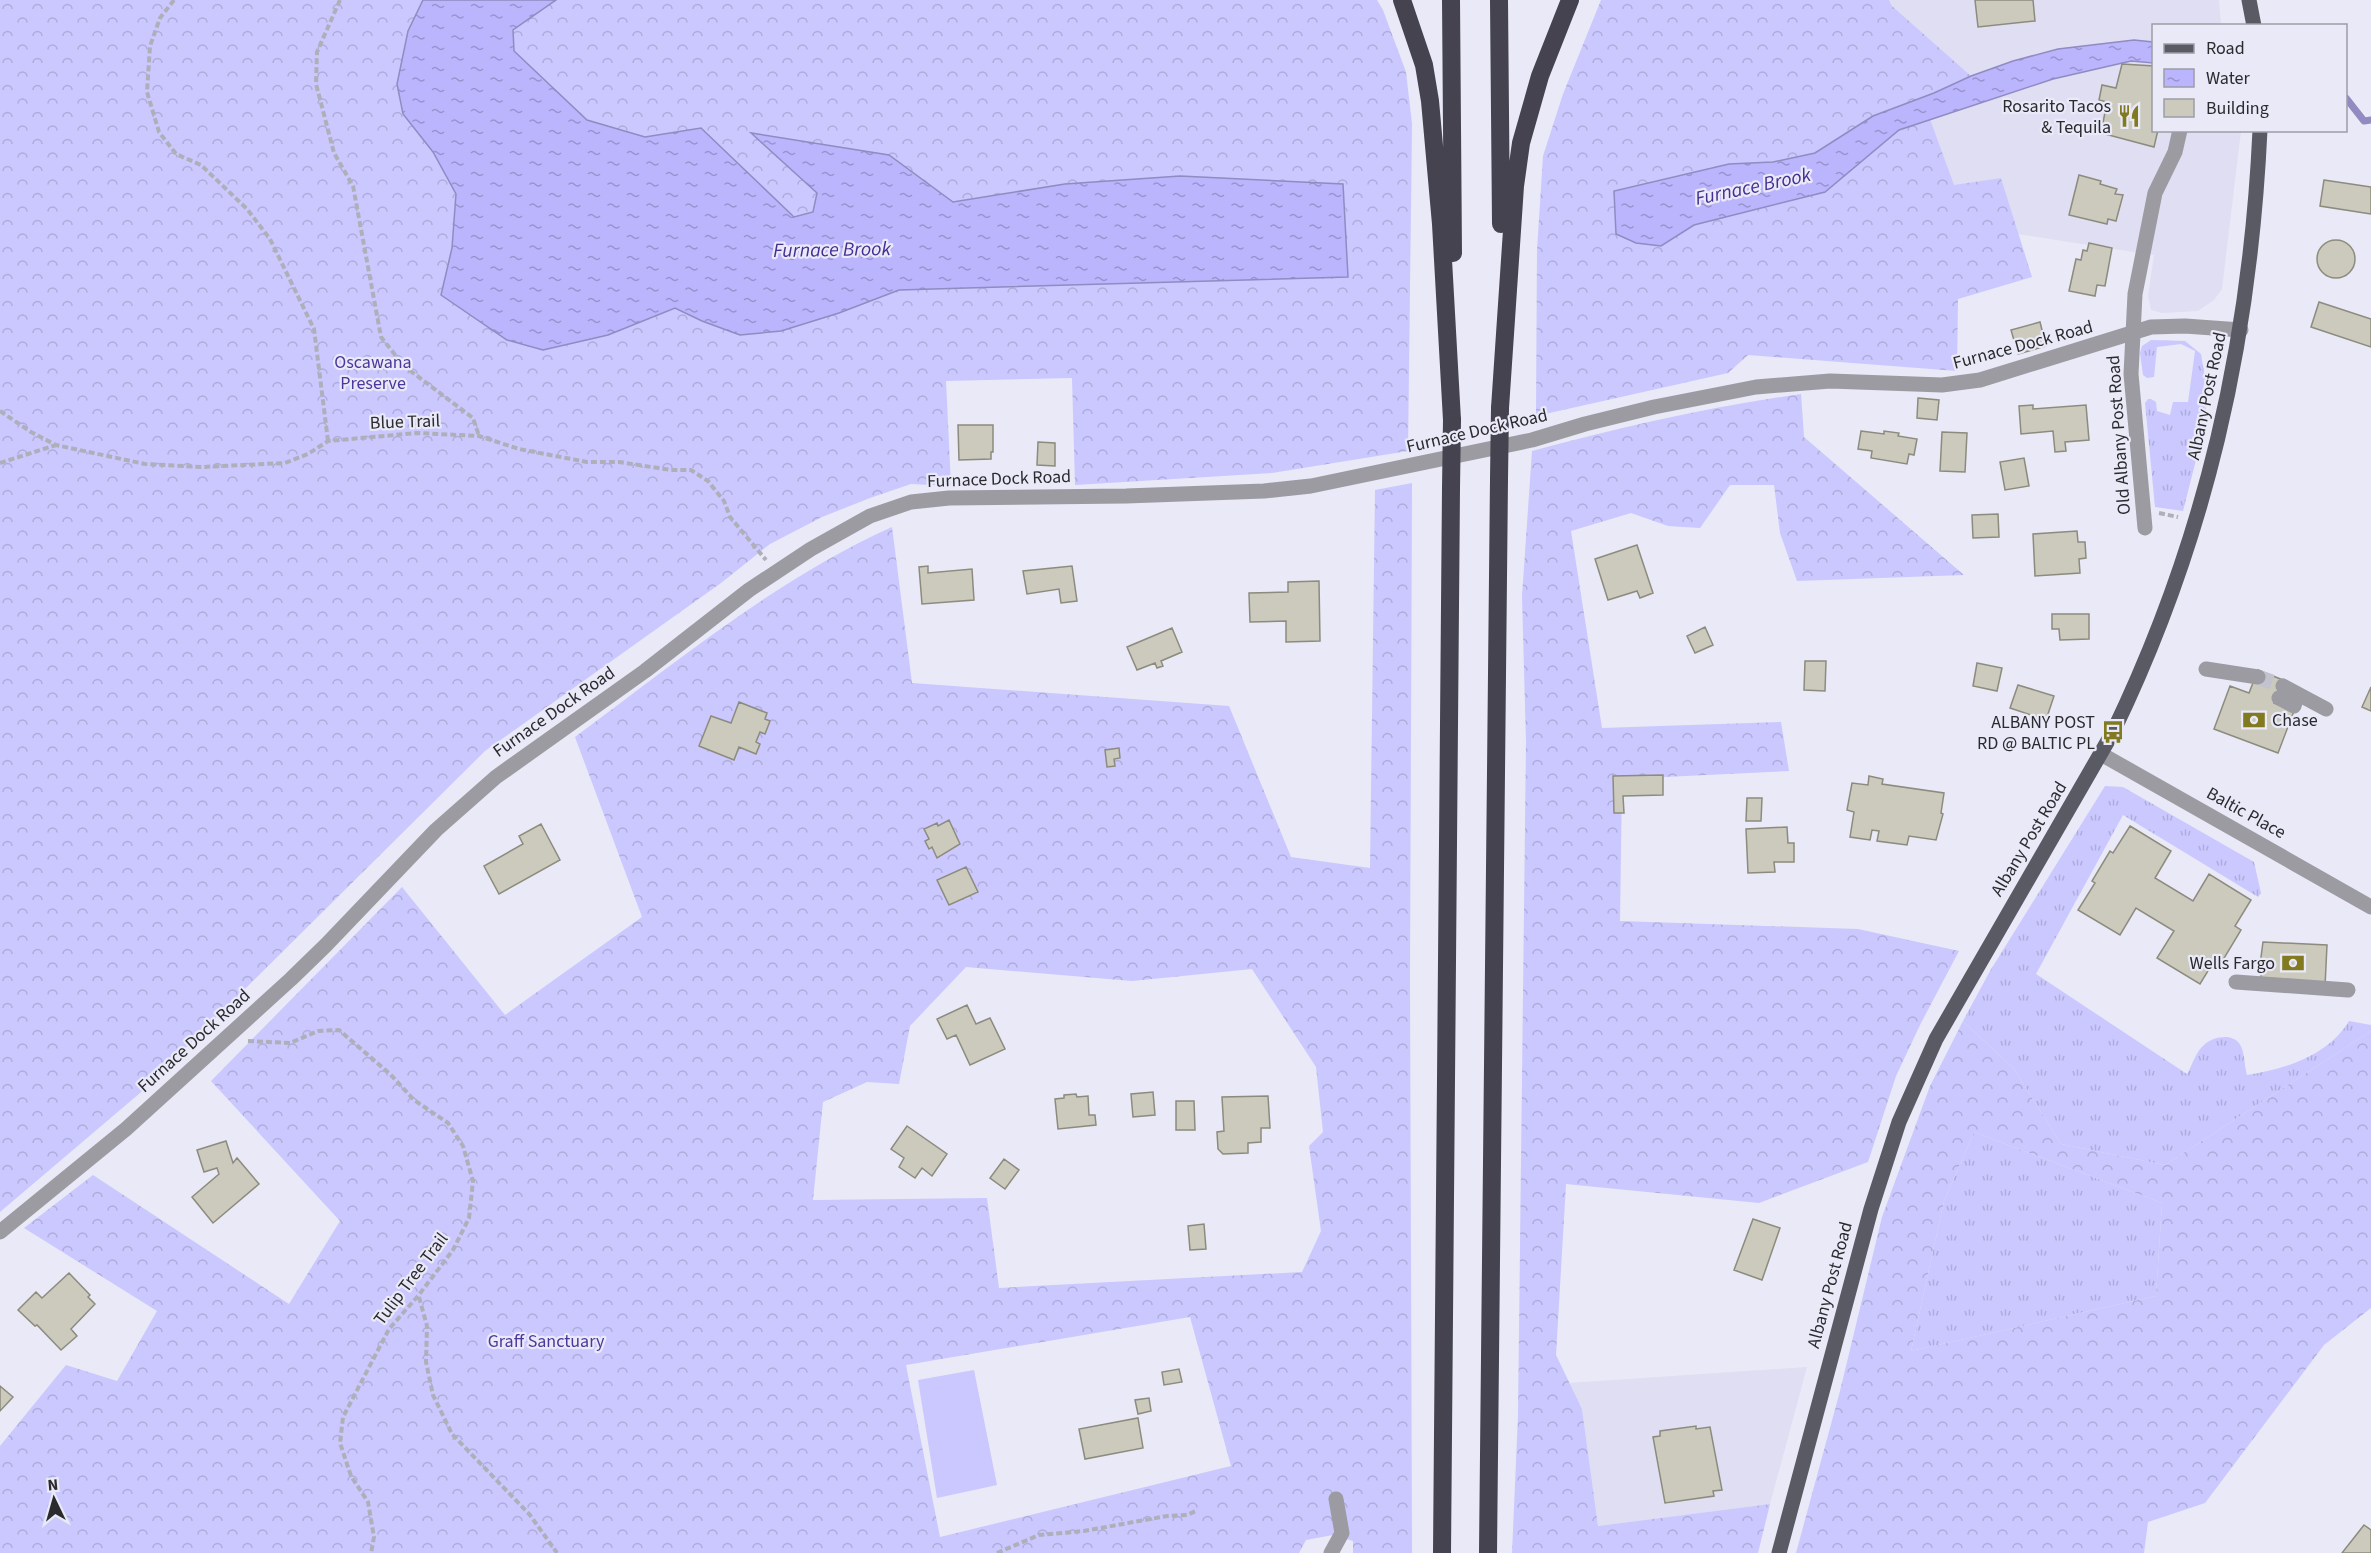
<svg xmlns="http://www.w3.org/2000/svg" width="2371" height="1553" viewBox="0 0 2371 1553" font-family="'Source Sans 3',sans-serif">
<style>
.built{fill:#dfdef3}
.grass{fill:url(#grass-tufts)}
.forest{fill:url(#forest-crowns);fill-rule:evenodd}
.garden{fill:#cac8fe}
.water{fill:url(#water-ripples);stroke:#908bc0;stroke-width:1.5}
.lines{fill:none;stroke-linecap:round;stroke-linejoin:round}
.stream{stroke:#908bc0;stroke-width:7}
.building{fill:#cbcabd;stroke:#8c8b7e;stroke-width:1.5}
.minor-tunnel{stroke:#c3c3cf;stroke-width:15;stroke-dasharray:15 8;stroke-linecap:butt}
.path{stroke:#afafba;stroke-width:4;stroke-dasharray:6 3;stroke-linecap:butt}
.minor{stroke:#9b9ba1;stroke-width:15}
.major{stroke:#5a5a64;stroke-width:15}
.highway{stroke:#44434f;stroke-width:18}
.highway-bridge{stroke:#44434f;stroke-width:18}
.labels{text-anchor:middle;dominant-baseline:central;stroke-width:4.5;stroke-linejoin:round;paint-order:stroke}
.poi-label{font-size:18px;fill:#2a2a2f;stroke:#e9e9f7;text-anchor:end}
.street-label{font-size:18px;fill:#2a2a2f;stroke:#e9e9f7}
.park-label{font-size:18px;fill:#4c379c;stroke:#e9e9f7}
.water-label{font-size:20px;font-style:italic;fill:#452e93;stroke:#e9e9f7}
</style>
<defs>
<pattern id="grass-tufts" width="24" height="20" patternUnits="userSpaceOnUse" patternTransform="scale(1.5)"><rect width="24" height="20" fill="#cac8fe"/><path d="M3 7l-1-3M5 7V3M7 7l1-3M15 17l-1-3M17 17v-4M19 17l1-3" fill="none" stroke="#aeacda"/></pattern>
<pattern id="forest-crowns" width="20" height="18" patternUnits="userSpaceOnUse" patternTransform="scale(1.5)"><rect width="20" height="18" fill="#cac8fe"/><path d="M2 6a3 3 0 1 1 6 0M12 15a3 3 0 1 1 6 0" fill="none" stroke="#aeacda"/></pattern>
<pattern id="water-ripples" width="26" height="14" patternUnits="userSpaceOnUse" patternTransform="scale(1.5)"><rect width="26" height="14" fill="#bbb5fe"/><path d="M2 4q2-2 4 0t4 0M15 11q2-2 4 0t4 0" fill="none" stroke="#9893ce"/></pattern>
</defs>
<rect width="100%" height="100%" fill="#e9e9f7"/>
<!-- built -->
<path class="built" d="M1889 0H2219L2221 25 2154 26 2153 42 2134 40 2058 49 2013 61 1971 76 1892 6Z
M2131 61 2153 63 2154 130 2241 131 2222 289 2214 300 2198 311 2162 313 2151 310 2148 296 2154 255 2018 234 2001 178 1954 186 1930 119 2053 79Z
M1807 1367 1770 1504 1598 1526 1582 1409 1569 1383Z"/>
<!-- grass -->
<path class="grass" d="M2151 340 2185 341 2201 354 2205 378 2201 402 2206 408 2198 452 2183 511 2155 507 2145 403 2148 399H2151L2156 402 2157 411 2170 415 2173 402H2188L2195 351 2181 344 2157 347 2154 377 2147 378 2143 375 2140 353 2142 346Z
M2105 786 2123 787 2254 862 2261 893 2258 897 2123 815 2036 974 2187 1074C2192 1066 2196 1051 2204 1045 2212 1037 2231 1033 2239 1043 2245 1051 2244 1065 2247 1075 2285 1069 2328 1056 2349 1021L2371 1025V1031L2165 1165 2061 1144 2014 1069 1963 1021 1990 971Z
M1974 1132 2162 1203 2156 1296 1911 1351 1944 1201Z"/>
<!-- forest -->
<path class="forest" d="M0 0H1377L1383 10 1406 72 1412 124 1408 451 1272 473 1075 485 1072 378 946 381 951 486 911 484 870 498 822 517 770 544 721 583 485 751 140 1093 0 1212Z
M1601 0H1889L1892 6 1971 76 1934 93 1873 116 1815 153 1773 162 1729 164 1614 191 1661 246 1694 225 1825 192 1899 130 1930 119 1954 185 2001 178 2032 277 1958 299 1957 371 1748 355 1728 373 1536 416 1537 250 1543 156 1563 94Z
M1801 394 1804 437 1964 575 1797 581 1780 533 1774 485H1730L1700 528 1668 526 1631 513 1571 531 1602 728 1781 722 1789 771 1622 779 1620 921 1858 929 1959 951 1921 1023 1896 1076 1868 1162 1759 1203 1566 1184 1556 1355 1582 1409 1598 1526 1770 1504 1758 1553H1512L1518 1416 1526 742 1522 596 1532 451C1622 427 1708 407 1801 394Z
M1412 483 1410 978 1412 1553H1353V1541L1333 1535 1306 1540 1299 1553H0V1446L66 1365 117 1381 157 1311 24 1228 93 1175 289 1304 340 1221 211 1081 402 887 505 1015 642 917 575 737C675 663 778 578 892 527L912 683 1229 706 1291 857 1370 868 1375 490ZM966 967 1132 981 1252 969 1316 1067 1323 1132 1309 1146 1321 1231 1302 1272 999 1288 987 1198 813 1200 823 1102 867 1082 899 1084 910 1026ZM1190 1317 1231 1466 940 1537 906 1365Z
M1963 1021 2014 1069 2061 1144 2165 1165 2371 1031V1308L2324 1345 2205 1503 2148 1522 2144 1553H1796L1840 1391 1882 1217 1930 1086ZM1974 1132 2162 1203 2156 1296 1911 1351 1944 1201Z"/>
<!-- garden -->
<path class="garden" d="M974 1370 997 1485 937 1498 918 1380Z"/>
<!-- water -->
<path class="water" d="M423 0H556L513 30 514 51 587 120 645 137 701 128 794 217 813 212 817 193 751 133 889 155 953 202 1065 184 1180 176 1343 184 1348 277 899 290 839 313 781 331 740 335 702 321 675 308 608 335 543 350 507 340 441 295 452 248 456 194 433 152 403 114 397 84 408 31Z
M2134 40 2153 42V63L2131 61 2053 79 1899 130 1825 192 1694 225 1661 246 1636 243 1616 234 1614 191 1729 164 1773 162 1815 153 1873 116 1934 93 1971 76 2013 61 2058 49Z"/>
<g class="lines">
<!-- stream -->
<path class="stream" d="M2346 98 2364 121 2371 120"/>
</g>
<!-- building -->
<path class="building" d="M1975 0H2033L2035 21 1978 27Z
M2122 64 2154 66V130H2158L2154 147 2101 133 2107 102 2099 100 2102 85 2116 88Z
M2079 175 2101 181 2100 184 2117 189 2115 194 2123 195 2116 221 2108 219 2107 224 2069 215Z
M2324 180 2371 187V214L2320 206Z
M2317 259a19 19 0 1 1 38 0a19 19 0 1 1-38 0Z
M2089 243 2112 248 2105 286 2097 285 2095 296 2069 291 2076 259 2081 260 2083 250 2087 251Z
M2319 302 2371 319V347L2311 327Z
M2040 322 2046 346 2018 354 2011 330Z
M1918 398 1939 400 1937 420 1917 418Z
M2033 405V409L2086 405 2089 440 2065 442 2066 451 2055 452 2053 431 2021 434 2019 406Z
M958 425H993V452H991V459L959 460Z
M1861 431 1884 434V431L1899 433 1898 436 1917 439 1914 455 1909 454 1907 464 1871 458 1872 451 1858 449Z
M1942 432 1967 433 1965 472 1940 471Z
M1038 442 1055 443V466L1037 465Z
M2024 458 2029 486 2005 490 2000 462Z
M1998 514 1999 537 1973 538 1972 515Z
M2077 531 2078 542H2085L2086 558 2079 559 2080 573 2035 576 2033 534Z
M1637 545 1653 593 1640 598 1637 591 1608 600 1595 559Z
M928 566V573L972 569 974 600 922 604 919 567Z
M1072 566 1077 601 1061 603 1059 589 1027 594 1023 571Z
M1319 581 1320 641 1286 642V621L1250 622 1249 593 1288 592V582Z
M2052 614H2089V639L2060 640 2059 629H2052Z
M1705 627 1713 645 1695 653 1687 636Z
M1172 628 1182 652 1161 661 1163 666 1157 668 1155 663 1137 670 1127 647Z
M1805 661H1826L1825 691 1804 690Z
M1977 663 2002 668 1997 691 1973 686Z
M2258 670 2283 680 2274 703 2294 711 2278 753 2214 729 2230 686 2249 693Z
M2018 685 2054 696 2046 720 2010 708Z
M2371 687V711L2362 707Z
M739 702 767 713 765 719 770 721 765 734 760 732 756 742 760 744 756 754 739 747 734 760 699 746 711 716 731 723Z
M1119 748 1120 758 1114 759 1115 766 1107 767 1105 750Z
M1663 775V795L1623 796 1624 813H1614L1613 776Z
M1869 776 1883 779 1882 784 1944 793 1941 813 1943 814 1936 840 1909 836 1907 845 1877 841 1879 831 1872 830 1870 840 1850 837 1854 812 1847 810 1852 783 1868 785Z
M1747 798H1762L1761 821H1746Z
M949 820 960 844 937 858 932 847 929 849 925 841 929 839 924 829 937 823 938 826Z
M541 824 560 860 499 894 484 866 523 844 519 836Z
M2130 826 2171 851 2155 878 2193 901 2209 874 2251 900 2235 926 2241 930 2223 960 2217 956 2200 984 2157 958 2174 931 2136 908 2120 935 2078 910 2095 883 2092 881 2110 851 2113 853Z
M1787 827 1788 843H1794V862H1774L1775 872 1748 873 1746 829Z
M966 867 978 892 949 905 937 880Z
M2263 942 2327 945 2325 986 2261 983V973L2259 972Z
M967 1005 976 1024 990 1018 1005 1049 970 1065 956 1035 947 1039 937 1019Z
M1153 1092 1155 1115 1133 1117 1131 1094Z
M1076 1094 1077 1097 1088 1096 1089 1115H1095L1096 1125 1058 1129 1055 1099 1064 1098V1095Z
M1268 1096 1270 1128H1261V1142L1248 1143V1153L1223 1154 1218 1149 1217 1132 1224 1131 1222 1097Z
M1176 1101H1194L1195 1130H1176Z
M907 1126 947 1154 932 1176 922 1168 915 1178 899 1167 904 1158 891 1149Z
M226 1141 233 1163 237 1158 259 1184 213 1223 192 1197 219 1174 217 1168 204 1172 197 1150Z
M1004 1159 1019 1170 1005 1189 990 1178Z
M1753 1219 1780 1228 1762 1280 1734 1270Z
M1204 1224 1206 1249 1190 1250 1188 1226Z
M69 1273 90 1295 88 1297 95 1304 71 1329 77 1336 61 1350 37 1325 35 1326 18 1310 36 1292 42 1298Z
M1179 1369 1182 1382 1164 1385 1162 1372Z
M0 1386 13 1397 0 1411Z
M1149 1398 1151 1411 1138 1414 1135 1400Z
M1138 1418 1143 1448 1085 1459 1079 1429Z
M1696 1426V1429L1710 1427 1722 1490 1713 1491 1714 1496 1665 1503 1653 1437 1660 1436V1431Z
M2364 1525 2371 1530V1553H2342Z"/>
<g class="lines">
<!-- minor-tunnel -->
<path class="minor-tunnel" d="M2258 677 2283 686"/>
<!-- path -->
<path class="path" d="M174 0 160 18 150 46 147 92 159 132 176 154 201 165 247 209 270 239 314 329 328 441
M340 0 317 52 316 84 334 153 353 186 381 337 404 366 473 418 479 436
M0 411 31 432 56 445 145 464 202 467 285 463 308 454 328 441 417 433 479 436 519 449 587 462H619L671 470H691L708 481 724 501 730 517 766 560
M0 463 56 445
M2159 513 2178 517
M248 1041 290 1043 318 1031 339 1030 390 1074 414 1100 448 1123 463 1146 473 1181 469 1218 453 1250 418 1296 389 1329 343 1417 340 1443 351 1476 368 1502 374 1537 371 1553
M419 1297 427 1326 426 1362 433 1395 452 1434 530 1515 557 1553
M997 1553 1039 1535 1084 1531 1167 1516 1187 1515 1196 1511"/>
<!-- minor -->
<path class="minor" d="M2145 528 2131 374 2135 294 2155 193 2175 152 2180 130
M2206 669 2258 677
M2283 686 2326 709
M2279 698 2294 706 2298 694
M2101 754 2371 907
M2236 982 2348 990
M0 1232 126 1129 291 979 326 945 436 830 496 777 645 671 749 590 811 549 870 516 911 502 949 498 1126 496 1264 491 1311 486 1532 440 1585 424 1654 407 1756 387 1830 381 1942 385 1980 380 2151 327 2185 326 2241 330
M1331 1553 1342 1533 1336 1499"/>
<!-- major -->
<path class="major" d="M2249 0 2254 26
M1779 1553 1871 1209 1899 1122 1936 1039 2113 732C2206 539 2250 344 2260 130"/>
<!-- highway -->
<path class="highway" d="M1402 0 1424 65 1430 101 1441 224 1452 420
M1451 0 1453 253
M1499 0 1501 224
M1500 408 1515 186 1521 143 1540 76 1570 0
M1442 1553 1451 488
M1488 1553 1499 479"/>
<!-- highway-bridge -->
<path class="highway-bridge" d="M1499 479 1500 408
M1451 488 1452 420"/>
</g>
<!-- icons -->
<defs>
<g id="restaurant-bare" transform="scale(1.8)"><path d="M-5-6h1v4h1v-4h1v4h1v-4h1v5L-1.5 .5V6h-2V.5L-5-1ZM5-6V6H3V1.5H1.5Q1.5-4 5-6Z" fill="#817a20" stroke="#e9e9f7" stroke-width="2.5" paint-order="stroke"/></g>
<g id="bank-bare" transform="scale(1.8)"><path d="M-6-4H6V4H-6ZM0-2.3a2.3 2.3 0 1 0 0 4.6a2.3 2.3 0 1 0 0-4.6Z" fill="#817a20" stroke="#e9e9f7" stroke-width="2.5" paint-order="stroke"/></g>
<g id="bus-bare" transform="scale(1.8)"><path d="M-5-6H5V4H4V6H2V4H-2V6H-4V4H-5ZM-3.5-4V0h7V-4ZM-3.5 1.2v1.5H-2V1.2ZM2 1.2v1.5H3.5V1.2Z" fill="#817a20" stroke="#e9e9f7" stroke-width="2.5" paint-order="stroke"/></g>
</defs>
<g fill-rule="evenodd">
<use href="#restaurant-bare" x="2129" y="116"/>
<use href="#bank-bare" x="2254" y="720"/>
<use href="#bus-bare" x="2113" y="732"/>
<use href="#bank-bare" x="2293" y="963"/>
</g>
<g class="labels">
<!-- poi labels -->
<g class="poi-label">
<text x="2111" y="106">Rosarito Tacos<tspan x="2111" dy="21">&amp; Tequila</tspan></text>
<text x="2272" y="720" text-anchor="start">Chase</text>
<text x="2095" y="722">ALBANY POST<tspan x="2095" dy="21">RD @ BALTIC PL</tspan></text>
<text x="2275" y="963">Wells Fargo</text>
</g>
<!-- street labels -->
<g class="street-label">
<text transform="translate(2023 345) rotate(-15)">Furnace Dock Road</text>
<text transform="translate(2207 396) rotate(-78)">Albany Post Road</text>
<text transform="translate(405 422) rotate(-2)">Blue Trail</text>
<text transform="translate(1477 431) rotate(-13)">Furnace Dock Road</text>
<text transform="translate(2119 435) rotate(-94)">Old Albany Post Road</text>
<text transform="translate(999 479) rotate(-2)">Furnace Dock Road</text>
<text transform="translate(554 712) rotate(-35)">Furnace Dock Road</text>
<text transform="translate(2246 813) rotate(29)">Baltic Place</text>
<text transform="translate(2029 839) rotate(-59)">Albany Post Road</text>
<text transform="translate(194 1041) rotate(-42)">Furnace Dock Road</text>
<text transform="translate(411 1279) rotate(-53)">Tulip Tree Trail</text>
<text transform="translate(1830 1285) rotate(-75)">Albany Post Road</text>
</g>
<!-- park labels -->
<g class="park-label">
<text x="373" y="362">Oscawana<tspan x="373" dy="21">Preserve</tspan></text>
<text x="546" y="1341">Graff Sanctuary</text>
</g>
<!-- water labels -->
<g class="water-label">
<text transform="translate(1753 187) rotate(-12)">Furnace Brook</text>
<text transform="translate(832 250) rotate(-1)">Furnace Brook</text>
</g>
</g>
<!-- legend -->
<rect x="2152" y="24" width="195" height="108" fill="#e9e9f7" stroke="#9d9da7" stroke-width="1.5"/>
<rect x="2164" y="44" width="30" height="9" fill="#5a5a64" stroke="#9d9da7" stroke-width="1.5"/>
<text x="2206" y="54" font-size="18" fill="#2a2a2f">Road</text>
<rect x="2164" y="69" width="30" height="18" fill="url(#water-ripples)" stroke="#9d9da7" stroke-width="1.5"/>
<text x="2206" y="84" font-size="18" fill="#2a2a2f">Water</text>
<rect x="2164" y="99" width="30" height="18" fill="#cbcabd" stroke="#9d9da7" stroke-width="1.5"/>
<text x="2206" y="114" font-size="18" fill="#2a2a2f">Building</text>
<!-- north arrow -->
<g transform="translate(54 1499) rotate(355)" stroke="#e9e9f7" stroke-width="4.5" paint-order="stroke">
<path d="M0-4.5L10 22L0 15L-10 22Z" fill="#2a2a2f"/>
<text y="-9" font-size="16" font-weight="bold" text-anchor="middle" fill="#2a2a2f">N</text>
</g>
</svg>
